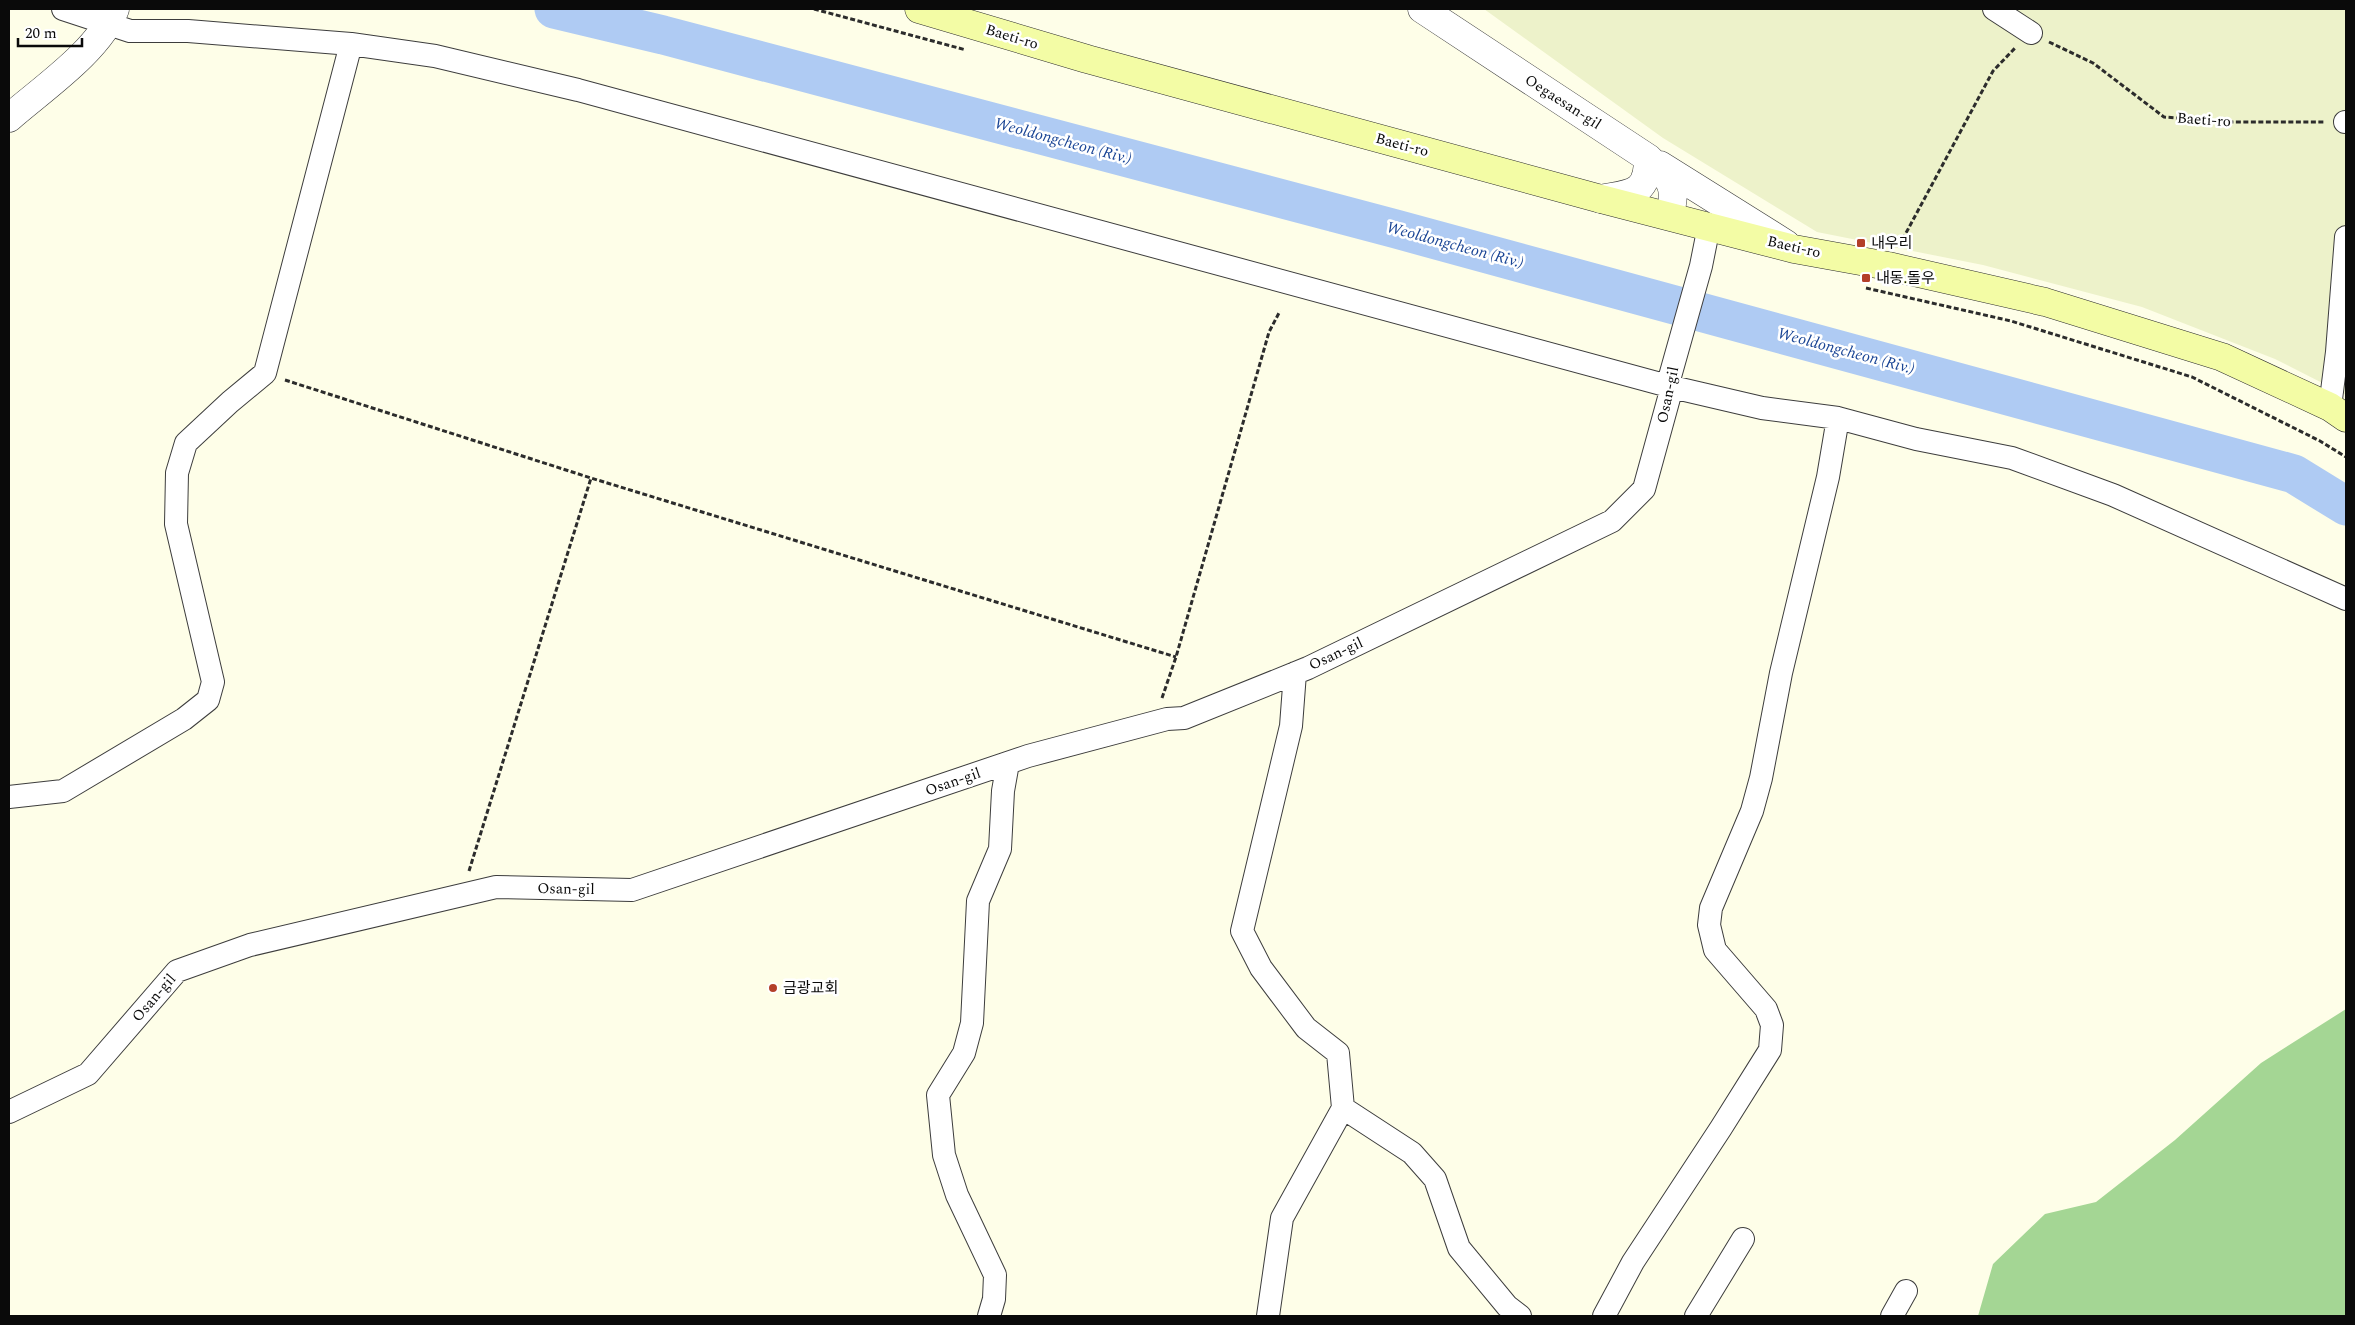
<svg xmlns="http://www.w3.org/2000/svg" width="2355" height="1325" viewBox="0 0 2355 1325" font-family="Spectral,'Noto Sans KR',serif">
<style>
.farmland{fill:#edf2ca}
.forest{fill:#a4d694}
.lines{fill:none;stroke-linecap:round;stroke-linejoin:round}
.river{stroke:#afcbf3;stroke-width:39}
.minor-casing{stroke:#3d3d3d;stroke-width:24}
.tertiary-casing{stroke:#3d3d3d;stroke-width:29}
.secondary-casing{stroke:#2c2c2c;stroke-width:29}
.path{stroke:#2c2c2c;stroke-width:3;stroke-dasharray:5 2.5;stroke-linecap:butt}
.minor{stroke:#fff;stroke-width:22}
.tertiary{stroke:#fff;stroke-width:28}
.secondary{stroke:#f3fca5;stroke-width:28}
.poi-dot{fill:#b33f29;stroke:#fff;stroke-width:2}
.labels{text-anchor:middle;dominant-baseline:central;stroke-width:5;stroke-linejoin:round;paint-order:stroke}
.street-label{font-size:15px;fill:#0a0a0a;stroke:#fff}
.poi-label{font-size:15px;fill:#0a0a0a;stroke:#fff;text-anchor:start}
.water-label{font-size:16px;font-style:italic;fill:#1a4595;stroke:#fff}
</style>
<rect width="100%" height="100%" fill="#fefee8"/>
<!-- farmland -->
<path class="farmland" d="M1484 9H2346V395L2275 359 2142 307 1983 265 1817 232 1663 138Z"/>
<!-- forest -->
<path class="forest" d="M2346 1009V1316H1978L1993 1264 2045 1214 2096 1202 2175 1140 2261 1063Z"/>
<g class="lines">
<!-- river -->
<path class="river" d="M554 9 663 35 1396 229 2294 474 2346 506"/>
<!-- minor casing -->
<g class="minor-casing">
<path id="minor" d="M63 9 130 31H188L351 44 435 56 578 90 1672 387 1762 408 1838 418 1916 439 2012 458 2113 495 2346 599
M1994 9 2031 33
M2345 122H2346
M2330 407 2337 352 2346 237
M9 797 63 791 184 719 208 700 213 682 176 524 177 473 186 443 230 402 265 373 351 44
M1343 1108 1412 1153 1435 1179 1459 1248 1507 1306 1520 1316
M9 1112 88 1074 177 971 250 945 496 887 632 890 1028 756 1167 719 1184 718 1308 668 1612 521 1644 489 1672 387 1669 380 1701 266 1709 226
M989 1316 994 1299 995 1275 957 1195 944 1155 938 1095 964 1053 972 1023 978 901 1000 849 1003 791 1008 763
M1268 1316 1282 1218 1343 1108 1338 1053 1306 1028 1261 968 1242 931 1291 726 1295 673
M1604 1316 1633 1262 1721 1128 1770 1050 1772 1025 1766 1009 1715 950 1709 925 1711 908 1752 811 1761 778 1781 673 1828 477 1838 418
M1696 1316 1743 1239
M1892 1316 1906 1291"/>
</g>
<!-- tertiary casing -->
<g class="tertiary-casing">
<path id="tertiary" d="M1422 9 1648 158C1669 178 1679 185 1669 216
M9 118C42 89 100 50 115 9
M1660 165 1786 244
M1601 199C1631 193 1648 195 1648 158"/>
</g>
<!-- secondary casing -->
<g class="secondary-casing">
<path id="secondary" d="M919 9 1087 59 1601 199 1794 249 1888 266 2045 302 2222 357 2330 407 2346 418"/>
</g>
<!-- path -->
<path class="path" d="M814 9 966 50
M2049 42 2093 63 2164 117 2230 122H2325
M1899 246 1993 71 2016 47
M1866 288 2011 321 2192 377 2320 441 2346 457
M285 380 591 478 1176 657
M1162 698 1176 657 1269 332 1280 311
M469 871 591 478"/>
<!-- minor -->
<use href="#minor" class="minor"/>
<!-- tertiary -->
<use href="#tertiary" class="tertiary"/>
<!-- secondary -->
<use href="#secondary" class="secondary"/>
</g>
<!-- markers -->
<g class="poi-dot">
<rect x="1856" y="238" width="10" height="10" rx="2.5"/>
<rect x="1861" y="273" width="10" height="10" rx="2.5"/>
<circle cx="773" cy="988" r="5"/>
</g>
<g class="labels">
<!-- street labels -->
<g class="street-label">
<text transform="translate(1012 37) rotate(17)">Baeti-ro</text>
<text transform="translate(1563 102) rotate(33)">Oegaesan-gil</text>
<text transform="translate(2204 120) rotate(4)">Baeti-ro</text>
<text transform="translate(1402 145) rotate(15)">Baeti-ro</text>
<text transform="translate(1794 247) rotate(13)">Baeti-ro</text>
<text transform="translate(1668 395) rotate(-78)">Osan-gil</text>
<text transform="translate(1336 654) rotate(-25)">Osan-gil</text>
<text transform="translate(953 782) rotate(-19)">Osan-gil</text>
<text transform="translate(566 889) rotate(1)">Osan-gil</text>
<text transform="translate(154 998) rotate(-49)">Osan-gil</text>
</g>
<!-- poi labels -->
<g class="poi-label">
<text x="1871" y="243">내우리</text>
<text x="1876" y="278">내동.돌우</text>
<text x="783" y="988">금광교회</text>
</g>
<!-- water labels -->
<g class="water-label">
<text transform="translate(1063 141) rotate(15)">Weoldongcheon (Riv.)</text>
<text transform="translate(1455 245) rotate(15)">Weoldongcheon (Riv.)</text>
<text transform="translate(1846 351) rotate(15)">Weoldongcheon (Riv.)</text>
</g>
</g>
<!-- border -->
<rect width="2355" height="1325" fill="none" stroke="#0a0a0a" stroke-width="20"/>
<!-- scale -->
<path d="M18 38v8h64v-8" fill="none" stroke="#0a0a0a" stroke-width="2.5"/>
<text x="25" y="38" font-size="15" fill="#0a0a0a" stroke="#ffffff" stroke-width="4" paint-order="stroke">20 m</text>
</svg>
